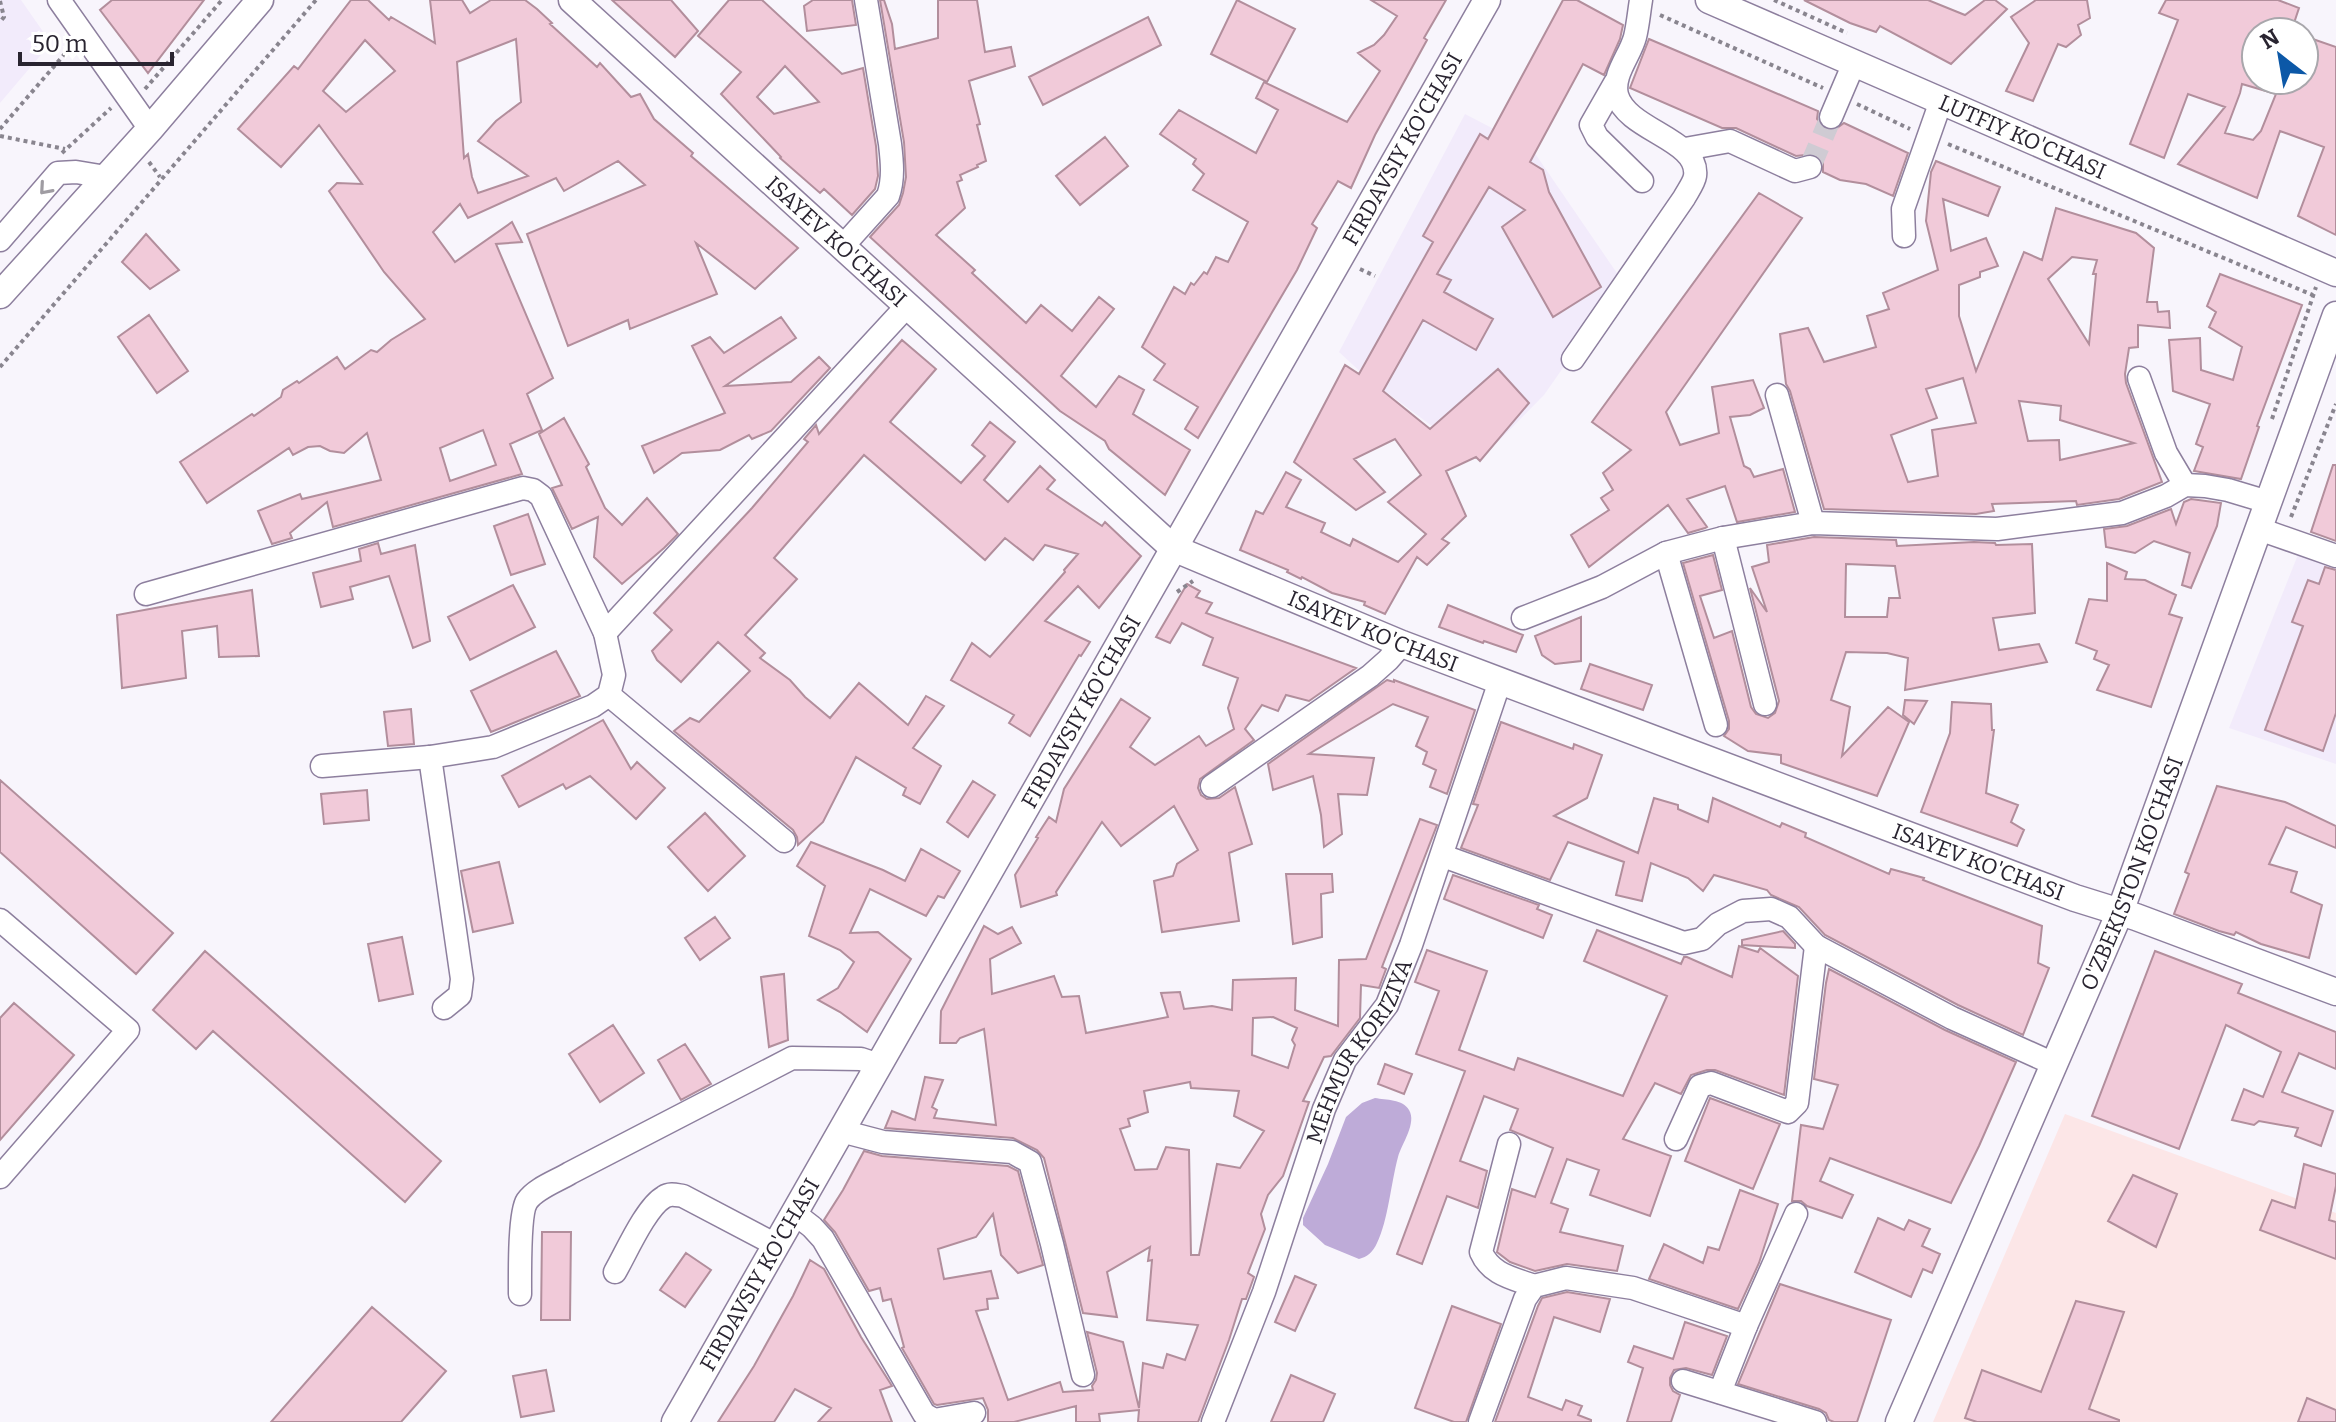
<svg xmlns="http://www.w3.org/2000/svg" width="2336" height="1422" viewBox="0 0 2336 1422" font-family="Bitter,serif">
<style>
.built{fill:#f2ebfb}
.medical{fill:#fce6e7}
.forest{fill:#beabd8}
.building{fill:#f1cad9;stroke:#b28e9c;stroke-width:2;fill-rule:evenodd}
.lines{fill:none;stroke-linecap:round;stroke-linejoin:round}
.minor-tunnel{stroke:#cfcbd3;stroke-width:22;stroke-dasharray:22 11;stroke-linecap:butt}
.minor-casing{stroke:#8d7f9e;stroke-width:25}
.major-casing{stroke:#8d7f9e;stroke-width:29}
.path{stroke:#89858f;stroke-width:4;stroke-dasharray:4 4;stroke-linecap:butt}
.minor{stroke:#fff;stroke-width:22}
.major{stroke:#fff;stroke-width:26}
.oneway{stroke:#9f9ca2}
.labels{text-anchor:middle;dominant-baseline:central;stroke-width:6;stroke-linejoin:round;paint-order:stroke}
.street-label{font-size:22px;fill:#292430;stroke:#fff}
</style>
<rect width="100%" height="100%" fill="#f8f5fc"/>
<!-- built -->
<path class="built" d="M0 0H21L51 43 0 103Z
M1465 114 1532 149 1623 282 1544 395 1479 461 1366 377 1339 352Z
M2299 552 2336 564V764L2229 728Z"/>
<!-- medical -->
<path class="medical" d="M2065 1114 2336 1213V1422H1933Z"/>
<!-- forest -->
<path class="forest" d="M1375 1098C1386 1100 1403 1099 1409 1110 1417 1123 1402 1143 1398 1157 1391 1183 1388 1221 1377 1243 1373 1252 1367 1257 1359 1259L1325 1245 1303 1225V1218L1328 1164 1346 1117 1362 1103Z"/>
<!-- building -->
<path class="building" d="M112 0H204L148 73 100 10Z
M351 0H368L389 20 391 17 435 43 430 0H462L470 13 491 0H525L537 9 552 23 550 24 597 67 600 63 631 97 640 94 654 119 693 153 691 156 798 248 755 289 696 243 717 294 630 329 628 320 568 346 527 234 645 185 618 161 564 191 556 178 468 218 460 204 433 232 455 262 512 222 522 242 496 244 553 378 527 394 542 430 510 444 522 474 333 527 327 502 290 533 292 538 272 544 258 511 300 494 302 499 381 480 367 433 344 453 330 451 320 446 308 447 293 455 289 448 207 503 180 462 252 414 254 416 281 397 283 390 297 381 299 383 337 357 345 369 371 350 377 352 391 340 425 319 384 272 329 191 337 183 362 184 319 125 281 167 238 129 294 66 298 69ZM516 39 521 102 496 121 478 141 528 176 478 193 472 177 468 154 464 158 457 62ZM365 40 395 71 346 112 323 91ZM483 430 496 465 450 481 440 448Z
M612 0H671L698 31 675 57Z
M729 0H762L842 74 863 68 876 146 878 176 875 189 852 215 824 189 820 193 780 158 781 157 721 94 741 72 698 36ZM785 66 819 102 774 114 757 97Z
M813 0H852L856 25 807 31 804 6Z
M880 0H884L892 24 895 49 938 38V0H977L985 52 1011 47 1015 66 969 81 980 124 977 125 986 161 977 165 978 167 960 175 962 180 957 182 965 208 936 235 975 270 972 273 1026 323 1041 305 1072 331 1099 297 1114 309 1061 376 1096 407 1119 376 1144 390 1133 414 1190 450 1165 495 1109 449 1105 441 1060 411 870 237 899 205 903 193 906 177 904 142Z
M1237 0 1295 29 1267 82 1211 54Z
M1371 0H1446L1424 38 1427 40 1375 135 1351 188 1338 181 1312 224 1317 228 1297 270 1198 438 1185 429 1198 407 1154 380 1165 364 1142 347 1174 287 1185 294 1191 283 1194 285 1204 272 1207 274 1216 257 1228 262 1248 222 1193 190 1204 174 1193 164 1196 159 1160 134 1179 110 1256 153 1278 110 1256 98 1264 82 1347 122 1380 71 1358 53 1374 45 1384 35 1397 16Z
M1563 0H1577L1623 25 1620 39 1604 75 1583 64 1530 162 1543 170 1549 192 1601 287 1553 317 1502 227 1525 210 1489 187 1437 274 1451 280 1444 292 1493 319 1476 350 1423 320 1383 391 1430 429 1498 369 1529 403 1480 461 1476 457 1446 471 1466 516 1442 539 1449 543 1427 565 1417 557 1385 614 1364 605 1365 602 1332 593 1302 577 1301 579 1287 572 1288 570 1240 550 1256 511 1263 514 1286 472 1301 480 1286 507 1325 523 1321 532 1350 546 1353 539 1398 562 1426 534 1388 502 1421 475 1395 439 1354 459 1385 492 1356 510 1294 462 1345 365 1359 374 1433 242 1423 236 1480 134 1488 139Z
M1804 0H1928L1965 15 1985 0H1995L2007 9 1951 64 1880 26 1876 32 1850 23Z
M2036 0H2087L2090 18 2078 25 2081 35 2066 47 2058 44 2033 101 2006 91 2029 43 2011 17Z
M2166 0H2278L2299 8 2291 32H2256V80H2304V36L2336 47V235L2298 216 2324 147 2280 131 2257 198 2178 164 2225 107 2188 94 2164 158 2130 144 2178 20 2159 13ZM2242 84 2276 94 2261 131 2253 140 2225 133 2240 93Z
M1148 17 1161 45 1043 105 1029 77Z
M1649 39 1818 111 1817 119 1825 129 1833 131 1844 123 1908 153 1893 196 1866 184 1840 180 1823 172V163L1814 154 1796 156 1736 128H1722L1630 88Z
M1105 137 1128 166 1080 205 1056 176Z
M1936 161 2000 187 1988 216 1943 199 1951 251 1986 238 1998 266 1980 272V277L1959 285V316L1976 371 2024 252 2042 260 2056 208 2136 233 2154 248 2147 302H2157L2158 312 2169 311 2170 328 2138 325V347L2129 348 2125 374 2126 383 2162 482 2119 499 2077 505 2076 501 1992 504 1994 511 1976 514 1824 509 1790 391 1786 384 1780 334 1808 328 1824 362 1876 347 1867 316 1889 309 1883 293 1938 270 1926 221 1931 172ZM2072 257 2097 260 2093 274H2096L2089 344 2048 279ZM1963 378 1976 423 1932 430 1938 476 1908 482 1891 435 1937 418 1926 389ZM2019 401 2061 406 2060 420 2134 443 2060 460 2059 440 2028 441Z
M1759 193 1802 218 1666 412 1680 445 1719 433 1712 387 1753 380 1764 408 1750 415 1730 417 1744 466 1750 469 1754 477 1783 469 1795 512 1737 522 1725 486 1687 499 1707 527 1705 528 1688 533 1668 505 1589 567 1571 535 1609 510 1601 498 1613 490 1603 473 1631 450 1592 422Z
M146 234 179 270 150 289 122 262Z
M2220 274 2302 305 2257 426 2259 427 2241 479 2194 471 2203 447 2196 444 2210 404 2173 391 2169 340 2200 338 2201 370 2233 380 2242 347 2209 327 2216 312 2207 306Z
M149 315 188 371 157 393 118 337Z
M781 317 796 338 725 386 791 382 819 357 830 368 771 431 752 439 749 435 720 450 682 453 654 473 642 446 725 413 692 346 710 337 724 353Z
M902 340 936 369 890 422 961 483 985 456 972 445 990 422 1015 442 984 480 1008 502 1040 466 1055 480 1047 489 1102 526 1105 522 1141 556 1099 608 1078 586 1045 621 1090 642 1081 656 1079 655 1030 736 1009 723 1014 715 951 680 972 643 990 657 1065 572 1064 570 1078 554 1045 545 1033 560 1005 538 985 560 864 455 774 558 797 579 745 635 765 653 760 658 790 680 805 697 830 718 859 683 908 725 926 696 944 706 913 748 941 766 920 804 903 795 906 788 856 757 823 822 798 845 797 837 793 830 674 731 690 718 699 722 750 671 718 642 681 682 657 660 652 651 672 630 654 613 752 508 808 442 804 439 816 425 819 434Z
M564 418 589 464 586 467 605 508 622 525 647 498 678 534 664 548 622 584 594 557 598 517 572 529 552 488 562 485 539 434Z
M2333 465H2336V541L2311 532Z
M2191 499 2221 503 2217 526 2191 588 2182 585 2190 553 2154 541 2135 553 2106 547 2104 529 2127 526 2171 509 2176 524 2184 502Z
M528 514 545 564 511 575 494 526Z
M1814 537 1896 540 1897 546 1974 542 1995 543 1996 545 2032 544 2035 613 1993 618 1999 650 2039 644 2047 662 1905 690 1908 658 1887 653 1846 652 1831 700 1850 707 1842 756 1888 707 1909 722 1877 796 1781 763V755L1748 751 1724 736 1729 729V721L1683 563 1713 555 1722 590 1700 596 1714 638 1732 631 1751 707 1756 714 1768 718 1775 713 1779 701 1750 588 1767 612 1752 567 1769 562 1767 545ZM1846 564 1895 566 1900 598H1889L1887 617H1845Z
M378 543 381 554 415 545 430 641 413 648 389 576 350 587 353 599 321 607 313 573 361 561 359 549Z
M2107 563 2127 572 2125 579 2145 580 2176 595 2169 614 2182 618 2151 707 2097 690 2109 665 2094 659 2097 651 2076 643 2089 599 2107 601Z
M2325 567 2336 570V713L2323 751 2265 730 2303 626 2292 622 2308 580 2319 584Z
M1187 584 1200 591 1196 597 1212 603 1206 613 1356 668 1309 701 1286 695 1278 711 1262 705 1245 729 1254 740 1200 779 1198 788 1201 795 1207 799 1219 798 1235 787 1252 844 1229 853 1239 921 1162 932 1154 881 1173 876 1177 864 1198 850 1174 806 1121 846 1102 822 1056 892 1057 895 1021 907 1015 875 1038 838 1036 837 1049 817 1056 822 1064 789 1121 699 1150 718 1130 747 1155 765 1199 736 1206 746 1234 729 1228 708 1238 678 1203 665 1213 638 1182 623 1170 643 1156 637Z
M513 585 535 627 470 660 448 617Z
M252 590 259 656 219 657 217 626 182 631 186 678 122 688 117 615Z
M1448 605 1523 635 1516 652 1484 641 1483 643 1439 627Z
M1581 617V661L1555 664 1542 655 1535 636Z
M556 651 580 696 491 732 471 691Z
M1590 664 1652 685 1643 710 1581 689Z
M1387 680 1394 682V680L1475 710 1447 794 1430 787 1436 770 1423 764 1427 752 1416 746 1428 717 1393 704 1309 754 1374 758 1367 795 1338 794 1342 834 1324 847 1321 815 1313 776 1273 790 1268 764Z
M1905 700 1927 701 1914 724 1903 715Z
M1952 702 1991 704 1992 730H1994L1986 793 2018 805 2011 822 2024 830 2017 846 1921 812 1950 733Z
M411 709 414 744 388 746 384 712Z
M603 720 631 769 637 762 665 788 636 819 590 776 566 789 563 784 519 807 502 776Z
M1501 722 1573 749 1574 744 1602 755 1587 798 1554 816 1638 853 1654 798 1678 805V809L1708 822 1713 798 1780 827 1782 823 1806 833 1805 837 1889 874 1891 869 1924 878 1923 880 2042 926 2038 963 2049 968 2023 1035 1958 1005 1825 935 1799 907 1771 895 1767 890 1714 875 1703 891 1688 878 1651 863 1642 901 1616 895 1624 862 1568 842 1550 880 1461 848 1478 805 1473 804Z
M0 780 173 933 136 974 0 852Z
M973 781 995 795 968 837 947 822Z
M2217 786 2285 802 2336 826V848L2286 827 2269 864 2297 872 2291 892 2322 905 2309 958 2261 944 2236 932 2234 935 2219 931 2174 914 2189 874 2185 872Z
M367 790 369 820 324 824 321 794Z
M705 813 745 856 708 891 668 847Z
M1420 819 1437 825 1382 967 1386 969 1379 988 1361 985 1360 1018 1331 1056 1324 1057 1303 1101 1309 1102 1283 1176 1268 1195 1261 1214 1265 1229 1248 1273 1254 1277 1246 1299H1242L1229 1340 1198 1422H1138L1139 1410 1099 1414 1100 1422H1076V1406L1014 1422H988V1410L983 1398 937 1405 934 1404 902 1348 904 1347 891 1299 883 1301 880 1288 869 1291 835 1232 824 1220 843 1190 864 1151 882 1156 1008 1166 1018 1171 1043 1265 1018 1273 1001 1255 993 1214 976 1237 938 1249 944 1279 991 1271 998 1298 987 1299 988 1309 976 1311 1008 1400 1060 1382 1063 1392 1093 1390 1092 1386 1096 1380 1097 1373 1087 1332 1123 1342 1139 1408 1143 1363 1163 1368 1167 1354 1185 1360 1198 1325 1147 1320 1152 1260 1148 1261 1150 1247 1107 1272 1117 1317 1083 1313 1044 1158 1037 1150 1013 1138 885 1128 892 1111 915 1120 925 1077 943 1080 932 1107 937 1110 934 1118 996 1125 984 1029 960 1038 956 1043H940L941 1011 984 926 998 934 1012 927 1021 943 990 959 992 994 1054 976 1062 997 1079 996 1086 1033 1168 1017 1161 993 1180 992 1184 1009 1212 1006 1232 1010 1233 980 1296 978 1295 1010 1338 1026 1339 960 1366 959ZM1273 1017 1297 1028 1292 1040 1295 1045 1288 1068 1252 1055 1253 1018ZM1190 1082 1191 1088 1239 1091 1234 1116 1264 1131 1240 1168 1217 1164 1199 1255H1191L1189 1150 1166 1147 1157 1169 1135 1170 1120 1129 1130 1126 1128 1119 1148 1112 1144 1091Z
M811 842 883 870 905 881 921 849 960 871 944 898 938 896 926 916 870 889 850 933 878 932 911 959 867 1032 840 1012 818 1000 838 988 854 962 840 950 809 936 825 886 797 866Z
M499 862 513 923 473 932 461 871Z
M1286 874H1332L1333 892 1321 894 1322 937 1293 944Z
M1453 875 1539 905 1537 909 1552 915 1543 938 1444 899Z
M715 917 730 938 700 960 685 938Z
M1597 930 1681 964 1684 957H1687L1732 977 1739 946 1758 952 1760 948 1798 976 1784 1095 1715 1070H1707L1691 1075 1681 1094 1655 1083 1623 1139 1671 1156 1650 1216 1590 1195 1599 1170 1567 1159 1551 1203 1568 1209 1560 1232 1623 1246 1617 1271 1567 1264 1535 1271 1510 1262 1497 1252 1512 1189 1535 1197 1553 1148 1510 1130 1518 1109 1484 1096 1460 1161 1487 1171 1478 1208 1447 1196 1422 1264 1397 1254 1465 1071 1416 1054 1439 991 1415 982 1427 950 1487 971 1459 1050 1514 1070 1518 1058 1623 1096 1667 996 1584 961Z
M1783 931 1795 944V948L1742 945V940Z
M402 937 413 994 379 1001 368 944Z
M205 951 441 1161 405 1202 213 1031 196 1049 153 1010Z
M2155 951 2242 984 2238 993 2336 1032V1069L2299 1053 2282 1092 2333 1111 2321 1146 2295 1136 2298 1128 2259 1121 2254 1125 2232 1120 2244 1089 2263 1097 2281 1052 2226 1025 2179 1149 2092 1116Z
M1829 969 1945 1030 2016 1062 1979 1146 1951 1203 1830 1158 1820 1181 1853 1195 1842 1218 1807 1206 1801 1201H1792L1801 1125 1823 1129 1838 1085 1814 1079 1826 983Z
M784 974 788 1040 769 1047 761 977Z
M14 1003 74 1055 0 1140V1018Z
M613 1025 644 1073 600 1102 569 1054Z
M685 1044 711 1084 681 1100 658 1060Z
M1385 1064 1412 1074 1404 1094 1378 1084Z
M1710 1098 1780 1124 1753 1189 1685 1161Z
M2304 1164 2336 1174V1186L2329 1220 2336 1222V1259L2260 1230 2272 1200 2295 1208Z
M2133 1175 2177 1194 2156 1247 2108 1221Z
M1740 1190 1778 1204 1759 1263 1738 1309 1649 1279 1664 1244 1703 1263 1708 1247 1719 1250Z
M1878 1218 1904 1230 1909 1220 1930 1229 1922 1246 1940 1254 1932 1273 1923 1269 1911 1297 1855 1272Z
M542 1232H571L570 1320H541Z
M686 1253 711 1270 685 1307 660 1290Z
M810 1260 824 1269 861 1337 892 1386 880 1390 892 1422H818L831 1408 795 1389 774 1422H718L754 1366 793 1296Z
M1295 1276 1316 1285 1295 1331 1275 1322Z
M1780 1284 1891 1320 1857 1422H1834L1829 1420 1826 1413 1819 1409 1738 1384Z
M1567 1292 1610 1299 1600 1332 1554 1317 1528 1397 1562 1410 1566 1400 1582 1406 1578 1415 1591 1420V1422H1495L1538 1306 1542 1298Z
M2076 1301 2124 1312 2089 1409 2119 1420V1422H1977L1965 1418 1982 1370 2041 1392Z
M1452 1306 1501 1324 1466 1422H1454L1415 1408Z
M372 1307 446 1371 401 1422H271Z
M1685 1322 1727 1336 1712 1375 1686 1368 1674 1370 1670 1378V1385L1673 1391 1680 1395 1671 1422H1627L1643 1368 1628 1362 1634 1346 1673 1359Z
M546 1370 554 1411 521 1417 513 1376Z
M1291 1375 1335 1394 1323 1422H1271Z
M2307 1398 2336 1410V1422H2298Z"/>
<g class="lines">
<!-- minor-tunnel -->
<path class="minor-tunnel" d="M1810 167 1831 117"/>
<!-- minor casing -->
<g class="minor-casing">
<g id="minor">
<path d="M59 0 150 129"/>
<path d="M1615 83 1591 125 1597 137 1642 181"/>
<path d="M1831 117 1854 63"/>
<path d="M1685 149 1730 141 1795 171 1810 167"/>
<path d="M1904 236 1903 209 1941 101"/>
<path d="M0 240 58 173 76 172 106 177"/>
<path d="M843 246 888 196C894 179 892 161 890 144L866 0"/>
<path d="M1573 359 1684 198C1687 192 1694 183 1695 176 1700 139 1627 131 1617 95 1612 75 1630 56 1635 37 1638 25 1639 12 1641 0"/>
<path d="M2139 378 2166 453 2185 485"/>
<path d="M1777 395 1813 523"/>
<path d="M2259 529 2336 556"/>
<path d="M1723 538 1765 704"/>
<path d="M1666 553 1716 725"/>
<path d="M146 594 523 488 533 490 541 496 605 633 614 675 609 695 593 706 493 747 430 757 322 766"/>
<path d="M1523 618 1602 587 1666 553 1723 538 1813 523 1997 529 2122 513 2166 496 2185 485 2205 486 2228 490 2268 502"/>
<path d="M605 633 907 306"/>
<path d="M609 695 784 841"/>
<path d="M430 757 462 979 460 995 444 1008"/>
<path d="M1212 786 1370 676 1388 660 1402 644"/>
<path d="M1443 856 1684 943 1702 939 1718 924 1743 911 1771 909 1789 917 1816 946 1952 1018 2054 1064"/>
<path d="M0 920 128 1030 0 1177"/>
<path d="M841 1131 883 1142 1012 1152 1030 1162 1052 1244 1083 1375"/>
<path d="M1676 1139 1700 1086 1711 1083 1788 1112 1797 1103 1816 946"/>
<path d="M1509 1144 1481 1252C1491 1275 1513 1278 1534 1286"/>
<path d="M794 1213 812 1227 823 1239 924 1414 934 1420 974 1413"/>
<path d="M615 1272C626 1253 646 1207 664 1197 670 1193 676 1195 683 1196L776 1245"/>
<path d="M520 1294C520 1276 519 1213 527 1201 536 1188 557 1181 570 1173L792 1058 861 1059 879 1065"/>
<path d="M1683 1381 1815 1422"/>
<path d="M1720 1392 1746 1326 1796 1214"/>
<path id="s1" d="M1213 1422 1264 1292 1324 1109 1345 1060 1387 1005 1411 945 1500 681"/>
<path d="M1480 1422 1525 1299 1534 1286 1566 1278 1633 1288 1746 1326"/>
</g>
</g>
<!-- major casing -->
<g class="major-casing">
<g id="major">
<path id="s2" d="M572 0 1173 548 1402 644 2075 898 2136 917 2336 992"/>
<path id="s3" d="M1709 0 2336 273"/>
<path d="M0 295 150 129 260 0"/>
<path id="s4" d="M675 1422 1487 0"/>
<path id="s5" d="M1899 1422 2120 912 2336 315"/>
</g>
</g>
<!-- path -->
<path class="path" d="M1774 0 1847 33
M0 1 4 17 0 22
M1660 15 1823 88
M145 89 222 0
M1857 104 1910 129
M0 129 69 49
M0 136 65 149
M1948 144 2313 295
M62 153 111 108
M149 162 160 177
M1360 269 1375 276
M0 367 316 0
M2272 419 2316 287
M2291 517 2336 404
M1177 592 1193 581"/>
<!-- minor -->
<use href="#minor" class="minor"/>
<!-- major -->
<use href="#major" class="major"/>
</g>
<!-- one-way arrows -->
<defs><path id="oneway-chevron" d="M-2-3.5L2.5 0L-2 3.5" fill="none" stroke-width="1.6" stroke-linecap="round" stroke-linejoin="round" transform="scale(2)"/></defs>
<use class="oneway" href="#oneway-chevron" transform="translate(45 189) rotate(131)"/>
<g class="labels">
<!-- street labels -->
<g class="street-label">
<text stroke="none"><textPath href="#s3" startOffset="342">LUTFIY KO'CHASI</textPath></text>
<text stroke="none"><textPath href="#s4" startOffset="1466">FIRDAVSIY KO'CHASI</textPath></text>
<text stroke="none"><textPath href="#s2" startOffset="358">ISAYEV KO'CHASI</textPath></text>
<text stroke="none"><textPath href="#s2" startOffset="1030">ISAYEV KO'CHASI</textPath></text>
<text stroke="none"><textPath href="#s4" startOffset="818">FIRDAVSIY KO'CHASI</textPath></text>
<text stroke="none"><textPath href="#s2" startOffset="1678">ISAYEV KO'CHASI</textPath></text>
<text stroke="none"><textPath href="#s5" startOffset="596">O'ZBEKISTON KO'CHASI</textPath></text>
<text stroke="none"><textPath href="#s1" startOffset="400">MEHMUR KORIZIYA</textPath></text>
<text stroke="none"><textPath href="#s4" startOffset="170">FIRDAVSIY KO'CHASI</textPath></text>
</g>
</g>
<!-- north arrow -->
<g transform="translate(2280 56) rotate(329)"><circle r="38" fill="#ffffff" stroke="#a9a7ac" stroke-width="2"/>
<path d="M0-6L14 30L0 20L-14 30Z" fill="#0c58a7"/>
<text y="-12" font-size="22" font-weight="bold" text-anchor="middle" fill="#292430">N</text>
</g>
<!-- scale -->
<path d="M20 52v12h152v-12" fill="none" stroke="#292430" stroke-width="4"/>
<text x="32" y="52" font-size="24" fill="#292430" stroke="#ffffff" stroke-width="6" paint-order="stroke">50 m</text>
</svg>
